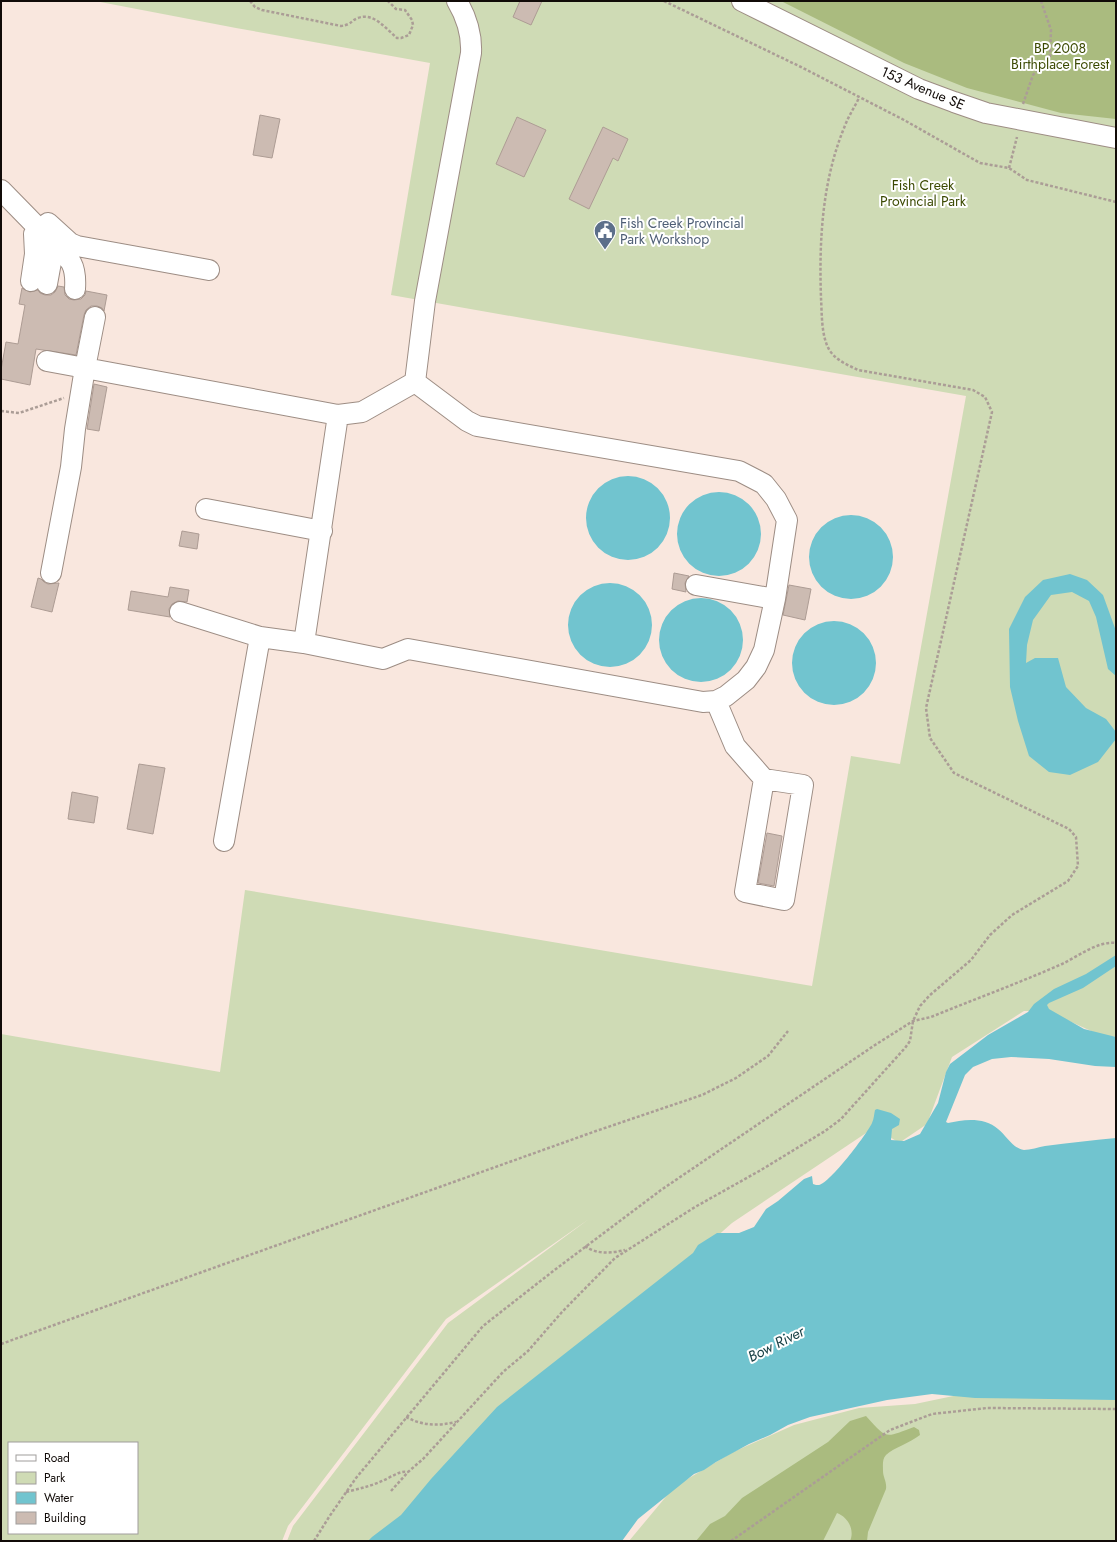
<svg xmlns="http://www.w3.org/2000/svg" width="1117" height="1542" viewBox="0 0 1117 1542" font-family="Jost,sans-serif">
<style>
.green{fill:#cfdbb5;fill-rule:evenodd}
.forest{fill:#aabb7f}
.water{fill:#71c4cf}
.building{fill:#ccbbb2;stroke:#ad9c94}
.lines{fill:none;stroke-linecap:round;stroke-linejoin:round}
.minor-casing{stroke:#9d8d84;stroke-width:22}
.path{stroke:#ab9d96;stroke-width:2.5;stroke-dasharray:3 2;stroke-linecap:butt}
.minor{stroke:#fff;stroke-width:20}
.labels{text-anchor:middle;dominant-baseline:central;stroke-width:4;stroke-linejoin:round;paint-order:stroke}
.park-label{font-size:14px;fill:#3c4a03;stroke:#fff}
.street-label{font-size:14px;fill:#110b08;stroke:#fff}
.service-label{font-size:14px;fill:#4e5e75;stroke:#fff;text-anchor:start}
.water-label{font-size:15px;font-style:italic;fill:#194146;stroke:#fff}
</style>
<rect width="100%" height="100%" fill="#f9e7de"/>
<!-- green -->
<path class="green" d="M95 1H1116V1037L1100 1035 1047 1011H1024L952 1057 927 1124 899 1143 875 1127 732 1223 635 1309 393 1541H287L293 1526 448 1323 589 1219 446 1319 288 1526 282 1541H1V1034L220 1072 245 890 812 986 851 756 900 764 966 396 391 295 430 63 236 28ZM9 1443H137V1533H9Z
M1116 1382V1541H629L674 1487 733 1452 794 1425 859 1408 915 1404 982 1390Z"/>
<!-- forest -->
<path class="forest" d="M781 1H1116V119L1061 113 967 88 904 63Z
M866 1416C888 1440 884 1438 914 1427L919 1430 920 1435C910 1443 893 1448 886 1455 882 1459 883 1466 883 1471 883 1477 887 1482 886 1489L868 1532 867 1541H850C855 1530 848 1517 837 1513L823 1541H696L710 1524 725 1516 742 1498 828 1442 850 1421Z"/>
<!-- water -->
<path class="water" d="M586 518a42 42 0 1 1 84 0a42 42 0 1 1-84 0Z
M677 534a42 42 0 1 1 84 0a42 42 0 1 1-84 0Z
M809 557a42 42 0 1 1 84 0a42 42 0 1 1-84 0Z
M1070 574 1087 580 1103 595 1116 631V676L1108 669 1096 617 1089 601 1072 592 1051 595 1033 620 1027 645 1026 663 1035 658H1058L1066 687 1086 708 1106 719 1116 732V739L1098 762 1070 775 1049 772 1029 756 1018 721 1010 687 1009 629 1025 597 1043 580Z
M568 625a42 42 0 1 1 84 0a42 42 0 1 1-84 0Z
M659 640a42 42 0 1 1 84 0a42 42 0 1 1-84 0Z
M792 663a42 42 0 1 1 84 0a42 42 0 1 1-84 0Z
M1116 955V966L1083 988 1049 1003 1047 1005 1049 1009 1084 1029 1116 1037V1067L1095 1066 1049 1059 1011 1057 992 1059 973 1067 965 1075 946 1122 948 1123C964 1119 985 1117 998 1129 1007 1136 1012 1148 1024 1150 1030 1150 1039 1147 1045 1146 1069 1143 1092 1140 1116 1138V1400L975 1398 932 1394 887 1400 810 1417 788 1425 770 1435 749 1444 716 1462 704 1470 694 1474 638 1519 622 1541H368L372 1537 401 1515 431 1479 497 1407 693 1253 698 1245 717 1233H739L754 1227 766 1209 778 1201 804 1179 812 1176 813 1184C815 1185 817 1185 819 1185 830 1183 867 1134 872 1123 874 1119 874 1114 875 1110L877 1109 891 1113 900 1119 899 1125 892 1129 891 1140 904 1141 920 1134 938 1103 946 1072 950 1064 988 1035 1028 1012 1034 1004 1054 989 1086 974Z"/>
<!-- building -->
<path class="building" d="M520 1H542L531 25 513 17Z
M260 115 280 119 272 158 253 155Z
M517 117 546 130 524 177 496 164Z
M603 127 628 139 618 161 613 158 589 209 569 199Z
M58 286 64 287 65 295 69 299 74 300 81 299 85 295 86 291 107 295 104 311 102 308 97 306H91L86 310 84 315 76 355 36 349 30 385 1 379V370L6 342 18 344 25 305 19 304 22 288 30 292 38 290 40 293 45 295H51L55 292Z
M94 384 107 387 99 431 87 429Z
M182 531 199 534 197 549 179 546Z
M674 573 689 576 685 583 686 592 672 589Z
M38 578 41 579 44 582 48 584 59 583 52 612 31 607Z
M789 585 811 589 805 620 783 615Z
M170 587 189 590 187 602 178 601 172 604 169 609 170 617 128 610 131 591 168 597Z
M139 764 165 768 153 834 127 829Z
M72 792 98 797 94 823 68 819Z
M767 833 782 836 774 886 758 883Z"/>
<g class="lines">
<!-- minor casing -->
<g class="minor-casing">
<path id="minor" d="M742 1 919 89 954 102 986 113 1116 138
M1 190 47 237 51 262 47 284
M48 239C67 257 77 260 75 289
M31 281 35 254 34 234 48 223 70 243 77 246 209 270
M47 361 85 368 95 317
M415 382 425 301 471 53C472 34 467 18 457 1
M206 509 322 531
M51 573 71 467 75 429 85 368 338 415
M696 585 775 599
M180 612 260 637 304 643 383 659 408 649 703 702 716 701 726 696 746 680 756 667 764 650 775 599 787 520 776 499 764 484 739 471 477 426 467 421 415 382 362 412 338 415 304 643
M716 701 735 746 764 779 803 785 784 900 745 892 764 779
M224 841 260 637"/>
</g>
<!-- path -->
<path class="path" d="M250 1 255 7 262 10 341 26C353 24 350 21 358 18 374 12 386 29 397 38H401L409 35 413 25 412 20 405 10 396 9 388 1
M664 1 801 67 904 120 980 163 1009 168 1027 180 1116 202
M1023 104 1033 75 1050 56 1051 30 1041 1
M1009 168 1017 137
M1 411 19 413 64 398
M585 1246C597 1255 612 1253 625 1250
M1 1344 596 1131 702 1095 736 1078 768 1056 788 1031
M406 1417C423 1426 438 1426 456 1422
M391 1491 408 1472 423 1459 503 1372 528 1351 562 1312 615 1258 695 1207 761 1170 825 1131 841 1119 905 1048 910 1041 913 1021 920 1006 930 995 971 960 990 935 1012 915 1068 881 1078 866 1076 837 1069 829 954 773 930 738 926 708 992 412 985 397 973 390 858 370C848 365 837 361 830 351 821 337 822 314 821 298 819 241 822 182 844 128 848 117 854 108 859 98
M346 1492C362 1488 376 1485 390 1477 397 1474 400 1471 408 1472
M314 1541 329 1517 356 1478 483 1326 552 1272 661 1190 875 1045 913 1021 931 1017C975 999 1019 983 1062 964 1079 956 1097 941 1116 943
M731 1541 890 1430 932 1414 987 1408 1116 1409"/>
<!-- minor -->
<use href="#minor" class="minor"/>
</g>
<!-- icons -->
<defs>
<g id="civic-pin" transform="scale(1.15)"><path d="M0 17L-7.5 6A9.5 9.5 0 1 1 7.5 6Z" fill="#5c6f8a" stroke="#fff"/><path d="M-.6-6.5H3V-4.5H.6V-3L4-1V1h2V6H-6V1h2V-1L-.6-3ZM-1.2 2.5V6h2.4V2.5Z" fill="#fff"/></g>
</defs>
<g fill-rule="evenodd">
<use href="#civic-pin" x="605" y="231"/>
</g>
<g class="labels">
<!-- park labels -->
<g class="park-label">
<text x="1060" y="48">BP 2008<tspan x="1060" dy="16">Birthplace Forest</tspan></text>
<text x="923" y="185">Fish Creek<tspan x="923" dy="16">Provincial Park</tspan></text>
</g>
<!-- street labels -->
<g class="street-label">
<text transform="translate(923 88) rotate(23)">153 Avenue SE</text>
</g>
<!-- service labels -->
<g class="service-label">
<text x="620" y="223">Fish Creek Provincial<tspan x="620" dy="16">Park Workshop</tspan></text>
</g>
<!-- water labels -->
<g class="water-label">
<text transform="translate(776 1344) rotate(-27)">Bow River</text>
</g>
</g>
<!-- border -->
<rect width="1117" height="1542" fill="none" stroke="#110b08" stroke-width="4"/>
<!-- legend -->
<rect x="8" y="1442" width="130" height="92" fill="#ffffff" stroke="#a09d9c"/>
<rect x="16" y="1455" width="20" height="6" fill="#ffffff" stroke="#a09d9c"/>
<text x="44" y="1462" font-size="12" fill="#110b08">Road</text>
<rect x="16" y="1472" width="20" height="12" fill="#cfdbb5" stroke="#a09d9c"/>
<text x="44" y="1482" font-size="12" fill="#110b08">Park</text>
<rect x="16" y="1492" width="20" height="12" fill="#71c4cf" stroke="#a09d9c"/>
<text x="44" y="1502" font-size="12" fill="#110b08">Water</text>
<rect x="16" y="1512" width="20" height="12" fill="#ccbbb2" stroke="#a09d9c"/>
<text x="44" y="1522" font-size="12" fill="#110b08">Building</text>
</svg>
